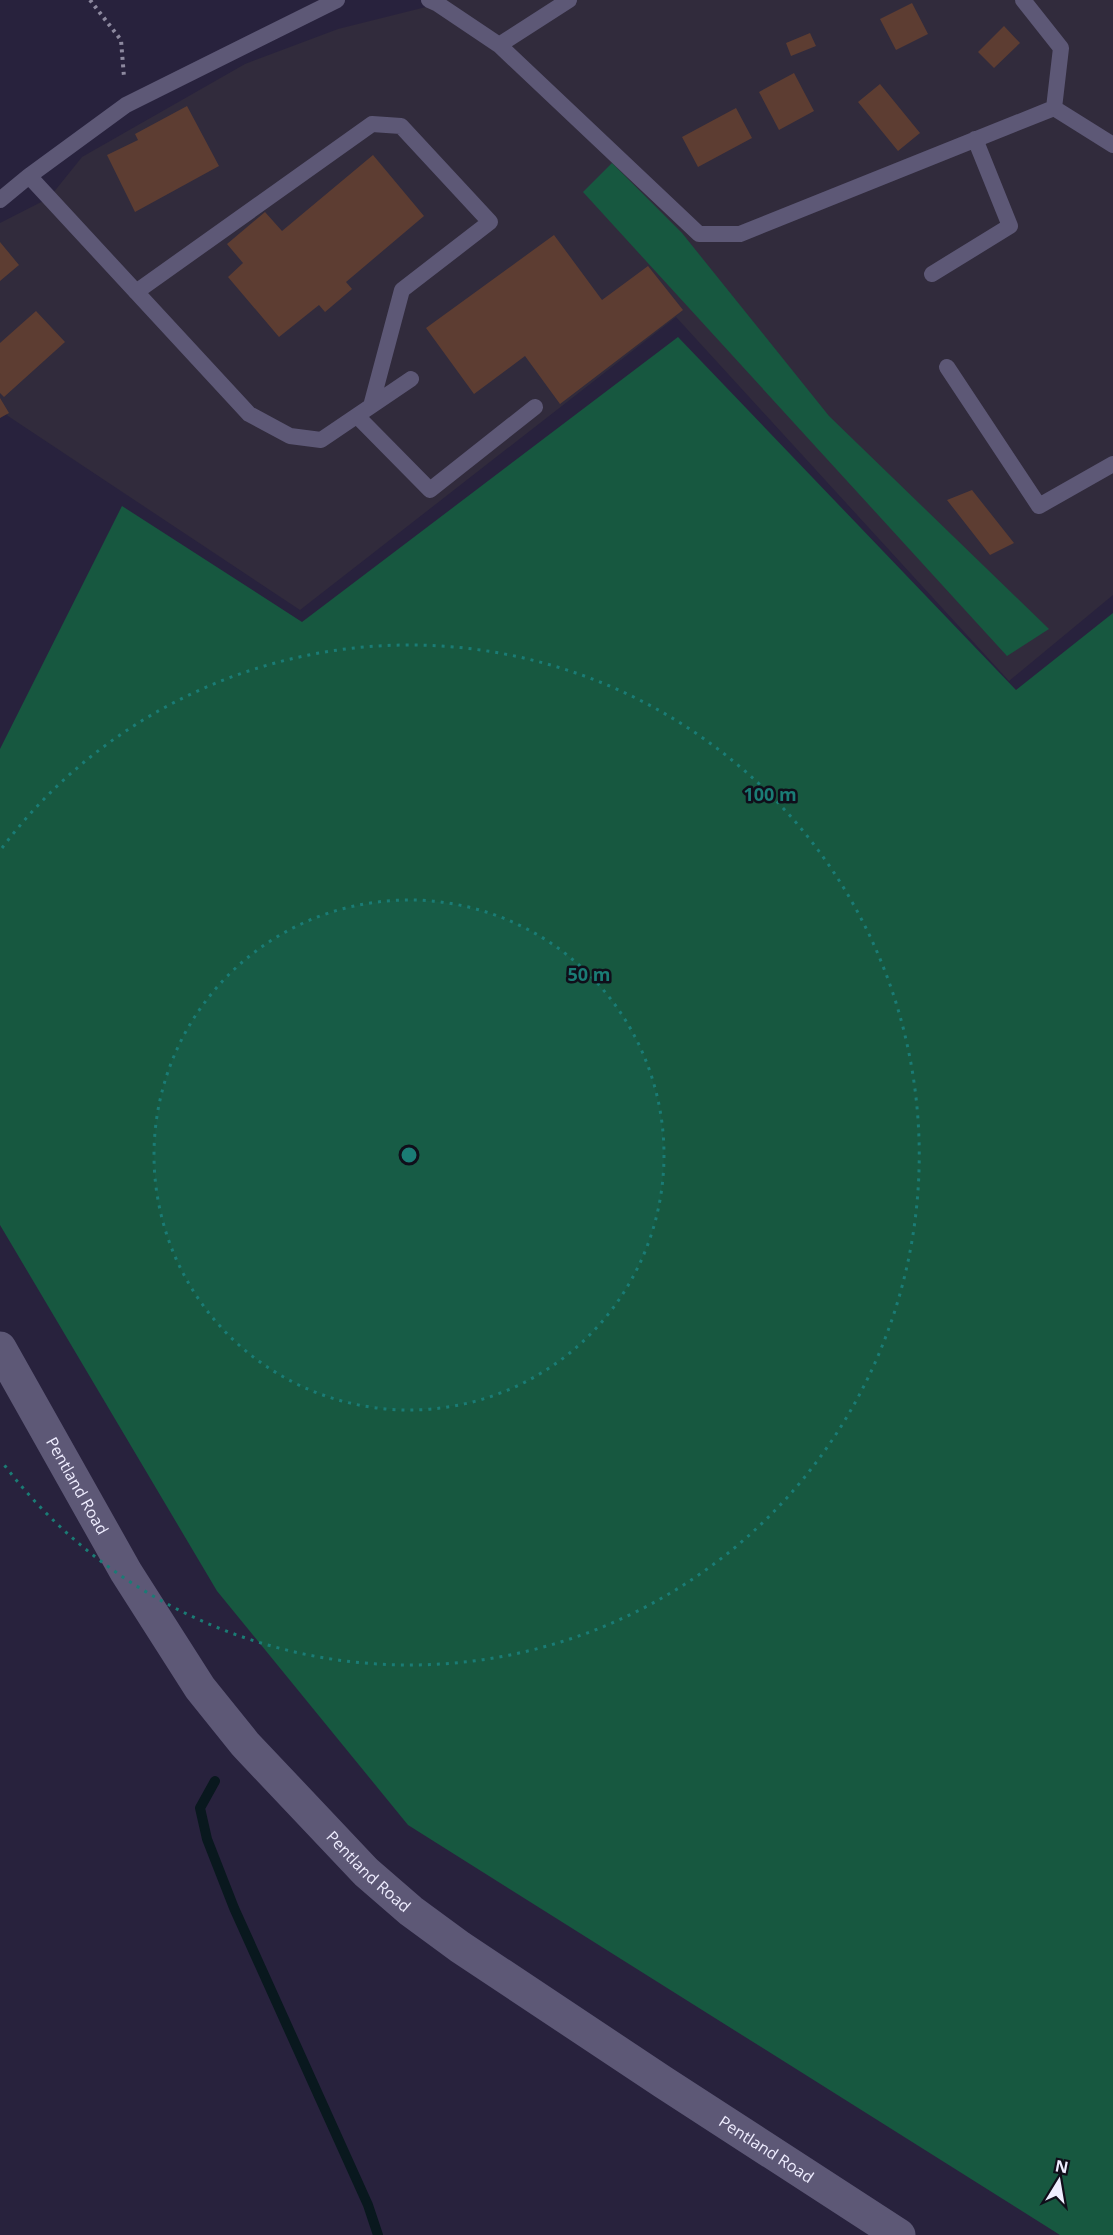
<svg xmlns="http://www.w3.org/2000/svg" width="1113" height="2235" viewBox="0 0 1113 2235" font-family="'Open Sans',sans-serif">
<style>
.industrial{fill:#312b3c}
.green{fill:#175840}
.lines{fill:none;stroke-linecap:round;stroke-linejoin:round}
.stream{stroke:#09181e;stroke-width:10}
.building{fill:#5d3d32}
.path{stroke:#8d899f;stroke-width:4;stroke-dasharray:3 4.5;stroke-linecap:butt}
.service{stroke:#5d5876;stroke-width:16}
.tertiary{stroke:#5d5876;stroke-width:33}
.ring{fill:none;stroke:#1a7c75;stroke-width:3;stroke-dasharray:3 6}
.labels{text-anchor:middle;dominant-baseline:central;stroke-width:5;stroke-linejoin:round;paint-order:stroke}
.street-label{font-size:16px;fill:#efedff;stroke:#100e1a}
.centre{fill:#1a7c75;stroke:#100e1a;stroke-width:3}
.ring-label{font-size:18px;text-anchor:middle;font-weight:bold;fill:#1a7c75;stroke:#100e1a;stroke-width:5;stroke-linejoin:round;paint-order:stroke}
</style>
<rect width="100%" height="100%" fill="#28223d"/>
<!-- industrial -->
<path class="industrial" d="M441 0H1113V595L1009 681 676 317 300 610 8 416 0 407V223L49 198 82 157 245 64 338 29 438 4Z"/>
<!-- green -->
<path class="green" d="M612 163 682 233 829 416 1049 629 1007 656 583 192Z
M678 337 1016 690 1113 613V2235H1060L408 1825 217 1591 0 1225V749L122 506 302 622Z"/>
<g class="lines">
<!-- stream -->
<path class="stream" d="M215 1781 200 1808 207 1839 234 1908 368 2205 378 2235"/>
</g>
<!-- building -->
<path class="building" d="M912 3 928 34 896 50 880 19Z
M1004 26 1020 43 994 68 978 52Z
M810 33 816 46 791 56 786 43Z
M794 73 814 111 779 130 759 92Z
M880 84 920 133 898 151 858 102Z
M187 106 219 166 135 212 107 155 138 140 135 134Z
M736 108 752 138 698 167 682 137Z
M373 155 424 216 346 282 352 289 325 312 319 305 279 337 228 277 243 263 227 244 265 212 282 231Z
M554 235 602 300 648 266 683 310 560 404 525 356 474 394 426 328Z
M0 242 19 265 0 281Z
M36 311 65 342 4 397 0 393V343Z
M0 398 9 413 0 418Z
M972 490 1014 543 990 555 947 500Z"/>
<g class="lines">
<!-- path -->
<path class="path" d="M90 0 121 40 124 77"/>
<!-- service -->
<path class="service" d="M429 0 438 4 499 45 699 234H740L1054 108
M1023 0 1061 48 1054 108 1113 145
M499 45 569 0
M29 176 249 414 290 436 321 440 411 379
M0 200 29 176 126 105 337 0
M932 274 1010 226 975 139
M136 292 372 124 401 126 490 222 402 290 371 406
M947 367 1039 506 1113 464
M357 416 430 490 535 407"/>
<!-- tertiary -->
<path class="tertiary" id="s1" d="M0 1348 126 1572 200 1688 245 1744 366 1872 411 1911 460 1947 663 2082 899 2235"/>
</g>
<!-- distance rings -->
<circle cx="409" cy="1155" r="255" fill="#1a7c75" fill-opacity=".12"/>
<g class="ring">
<circle cx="409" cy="1155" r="255"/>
<path d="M2 848A510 510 0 1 1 2 1462"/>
</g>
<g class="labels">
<!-- street labels -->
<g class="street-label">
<text stroke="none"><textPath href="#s1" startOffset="158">Pentland Road</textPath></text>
<text stroke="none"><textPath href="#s1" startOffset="644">Pentland Road</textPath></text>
<text stroke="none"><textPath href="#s1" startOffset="1130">Pentland Road</textPath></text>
</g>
</g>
<circle cx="409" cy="1155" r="9" class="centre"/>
<g class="ring-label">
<text x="770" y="801">100 m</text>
<text x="589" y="981">50 m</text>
</g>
<!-- north arrow -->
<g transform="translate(1059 2181) rotate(11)" stroke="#100e1a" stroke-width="4.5" paint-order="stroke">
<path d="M0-4.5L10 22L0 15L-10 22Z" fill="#efedff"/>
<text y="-9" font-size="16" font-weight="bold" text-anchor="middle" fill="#efedff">N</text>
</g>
</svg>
